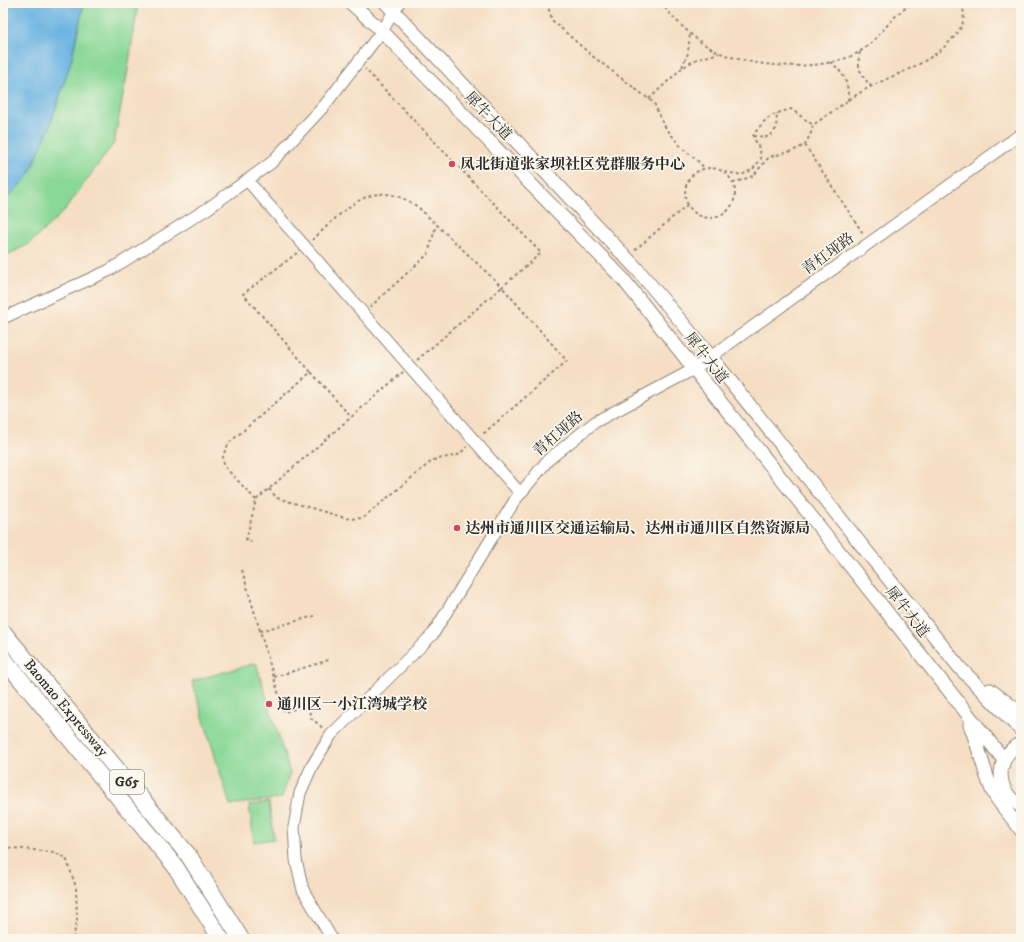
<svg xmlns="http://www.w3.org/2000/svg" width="1024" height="942" viewBox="0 0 1024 942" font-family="'IM FELL DW Pica','Noto Serif SC',serif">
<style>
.green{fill:#8ad897;stroke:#5a8261}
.water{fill:#6ab4e2;stroke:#4a7086}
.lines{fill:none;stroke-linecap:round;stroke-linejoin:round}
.minor-casing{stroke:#908477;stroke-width:13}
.major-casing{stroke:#908477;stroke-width:15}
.highway-casing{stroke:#908477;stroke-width:18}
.path{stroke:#908477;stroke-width:2;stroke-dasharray:3 3;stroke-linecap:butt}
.minor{stroke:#fff;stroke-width:11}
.major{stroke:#fff;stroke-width:13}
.highway{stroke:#fff;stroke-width:16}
.poi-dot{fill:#d1495b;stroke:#fbf7ec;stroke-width:1.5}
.labels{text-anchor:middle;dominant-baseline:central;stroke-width:3.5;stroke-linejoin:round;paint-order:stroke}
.shield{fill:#fbf7ec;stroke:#696865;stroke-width:1}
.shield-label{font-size:14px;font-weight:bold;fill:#2b2b2b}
.street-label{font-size:15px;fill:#2b2b2b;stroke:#fbf7ec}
.poi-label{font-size:15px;font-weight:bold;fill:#2b2b2b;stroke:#fbf7ec;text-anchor:start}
</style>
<rect width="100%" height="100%" fill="#fbf7ec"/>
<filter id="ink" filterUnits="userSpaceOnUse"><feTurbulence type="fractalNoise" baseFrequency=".025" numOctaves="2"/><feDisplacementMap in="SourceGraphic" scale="8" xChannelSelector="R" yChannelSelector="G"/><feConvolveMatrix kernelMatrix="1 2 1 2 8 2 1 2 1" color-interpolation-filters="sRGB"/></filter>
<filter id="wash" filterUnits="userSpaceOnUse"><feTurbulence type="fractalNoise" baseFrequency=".012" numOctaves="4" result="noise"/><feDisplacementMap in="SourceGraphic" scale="16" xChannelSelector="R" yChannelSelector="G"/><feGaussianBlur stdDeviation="0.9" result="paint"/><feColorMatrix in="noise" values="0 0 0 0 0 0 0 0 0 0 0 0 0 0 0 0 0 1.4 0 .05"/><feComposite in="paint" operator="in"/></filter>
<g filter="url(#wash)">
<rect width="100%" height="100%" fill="#f5dec3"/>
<!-- green -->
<path class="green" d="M84 3H138L127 75 114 143 64 211 29 244 3 257V202L28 177 50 126 71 61Z
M256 663 290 773 282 798 230 805 192 681Z
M269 802 274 839 254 842 249 805Z"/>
<!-- water -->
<path class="water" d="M3 3H84L71 61 50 126 28 177 3 202Z"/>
</g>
<g filter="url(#ink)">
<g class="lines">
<!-- minor casing -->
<g class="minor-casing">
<path id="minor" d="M247 180 520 493
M3 318 108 271 207 209 271 163 324 106 382 31 399 3
M332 939 303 890 296 860 294 827 300 793 312 766 331 735 433 634 515 500 548 460 595 422 694 369 1021 134"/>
</g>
<!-- major casing -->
<g class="major-casing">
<path id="major" d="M351 3 382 31 623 279 1004 760
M386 3 637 269 711 357 960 668 1021 730
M990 690 1021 713
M970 725C979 746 983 769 992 790 999 805 1012 816 1021 830
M1021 743C994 757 995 792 1021 806"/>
</g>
<!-- highway casing -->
<g class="highway-casing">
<path id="highway" d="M3 632 189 856 241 939
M3 658 175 866 221 939"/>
</g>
<!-- path -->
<path class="path" d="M547 3 552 20 591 55 654 103 663 124 681 147 700 163 704 168
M661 3C676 21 693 39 714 50 748 68 825 73 859 52 873 44 883 29 894 18 899 12 907 7 913 3
M860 52C856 67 861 76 872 87
M830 62C845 73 849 84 848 102
M682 67 688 53 690 33
M649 99 682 68 695 60 719 53
M753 136 769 137 776 129 777 113
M805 145 864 235
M685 193a25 25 0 1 1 50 0a25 25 0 1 1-50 0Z
M725 172 742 175 753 169 761 159 760 150 753 136C764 119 771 114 791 109L813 125
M733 183 753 176 769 157 792 151 805 145 811 133 813 125C829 114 845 102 861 92 893 73 928 67 953 38 963 27 967 17 961 3
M312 240C346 210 371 174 418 207L502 287 541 253 365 69
M635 250 687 205
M297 253 243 294 311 372
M370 307 428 254 436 226
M417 360 502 287 567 361 483 434
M269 489 277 498 349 519 363 518 433 460 458 455 467 447
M256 500 224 466 223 455 229 443 311 372 351 417
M252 542 246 540 256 500 403 372
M242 570 284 712 308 705 311 718 324 729
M260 631 318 615
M274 677 329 660
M3 847 53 852 66 858 76 887 77 920 73 939"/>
<!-- minor -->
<use href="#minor" class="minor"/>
<!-- major -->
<use href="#major" class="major"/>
<!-- highway -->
<use href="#highway" class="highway"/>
</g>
</g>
<!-- markers -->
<g class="poi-dot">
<circle cx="452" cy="164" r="4"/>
<circle cx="457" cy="528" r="4"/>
<circle cx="269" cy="704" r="4"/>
</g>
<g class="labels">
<!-- shield labels -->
<rect class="shield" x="110" y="770" width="34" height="24" rx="3"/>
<g class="shield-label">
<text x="127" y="782">G65</text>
</g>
<!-- street labels -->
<g class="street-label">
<text transform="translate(488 116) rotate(46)">犀牛大道</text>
<text transform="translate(828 254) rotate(-36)">青杠垭路</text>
<text transform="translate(706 358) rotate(52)">犀牛大道</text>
<text transform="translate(558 434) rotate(-41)">青杠垭路</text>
<text transform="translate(907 612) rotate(52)">犀牛大道</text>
<text transform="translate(66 708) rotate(50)">Baomao Expressway</text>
</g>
<!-- poi labels -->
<g class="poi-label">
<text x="460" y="164">凤北街道张家坝社区党群服务中心</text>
<text x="465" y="528">达州市通川区交通运输局、达州市通川区自然资源局</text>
<text x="277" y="704">通川区一小江湾城学校</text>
</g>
</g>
<!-- margin -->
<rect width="1024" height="942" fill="none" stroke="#fbf7ec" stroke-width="16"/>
</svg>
